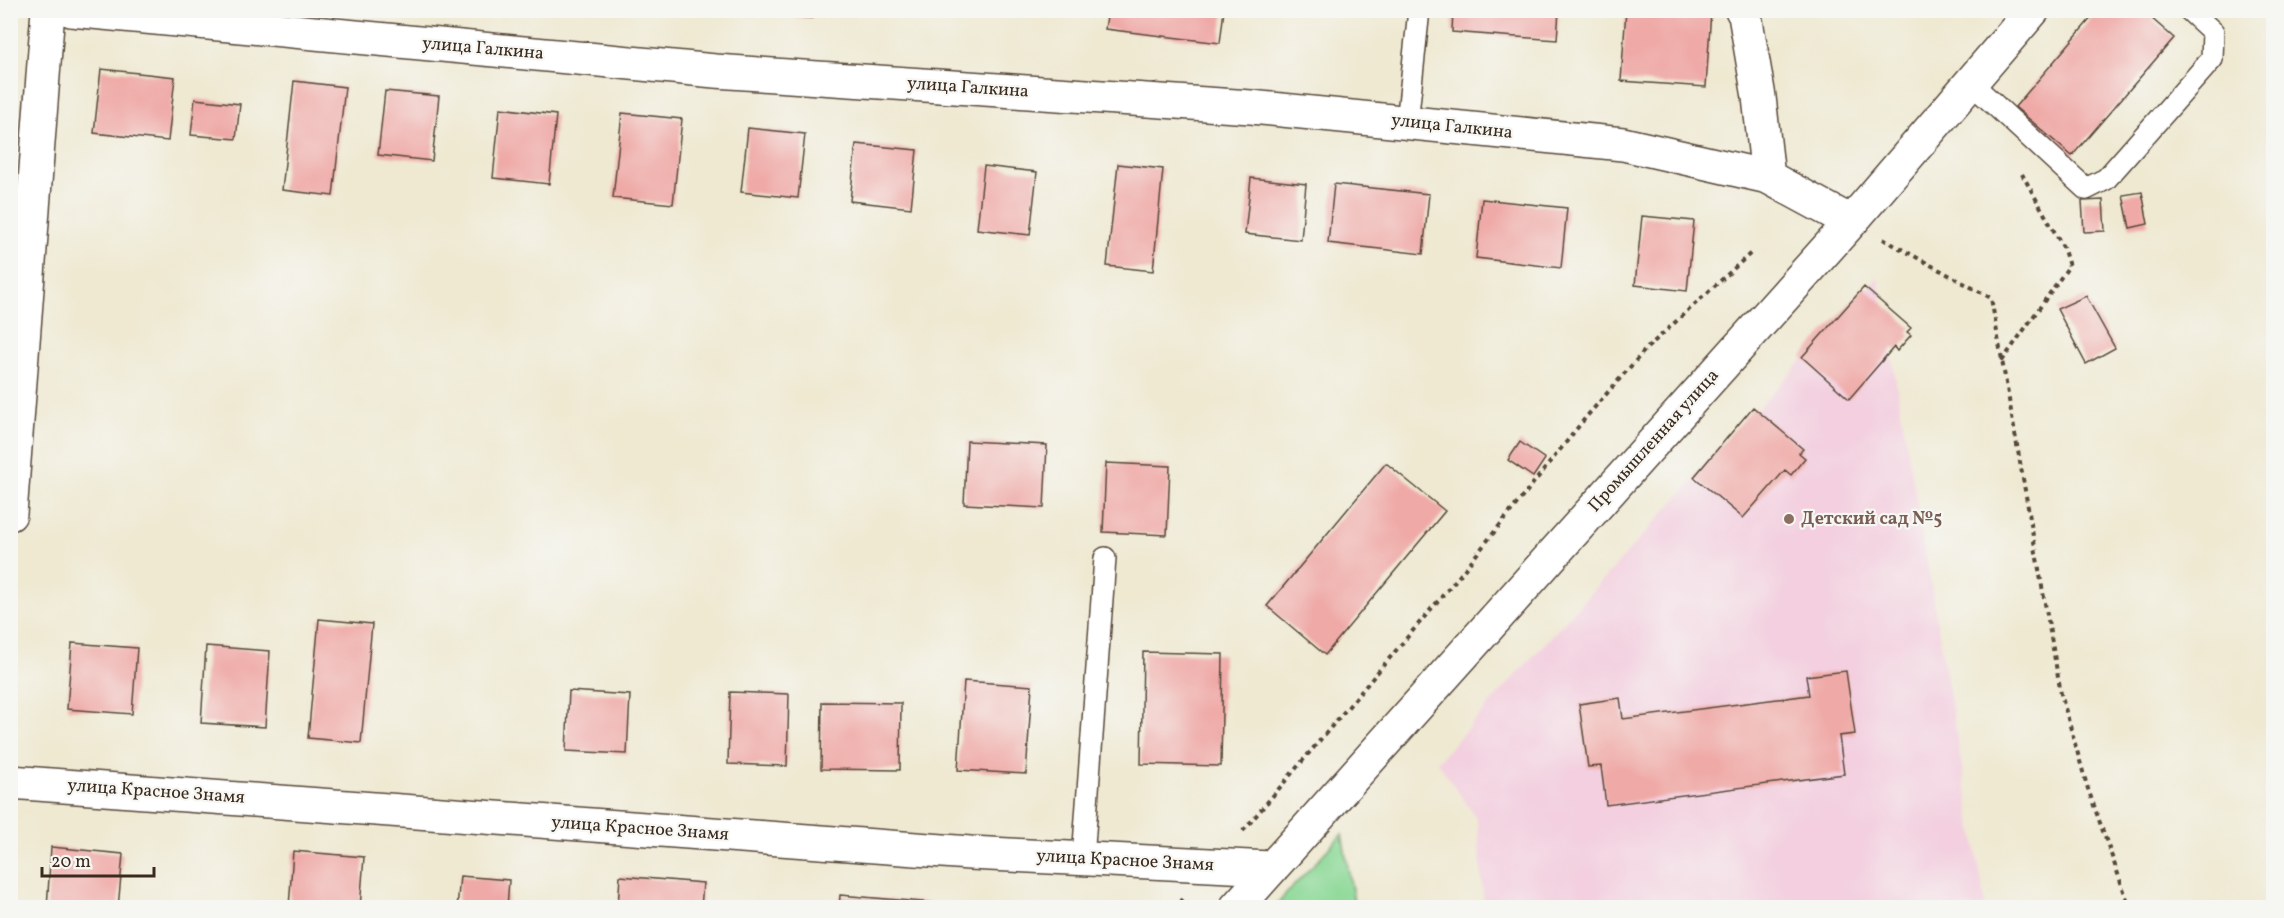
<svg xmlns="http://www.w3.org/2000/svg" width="2284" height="918" viewBox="0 0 2284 918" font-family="Vollkorn,serif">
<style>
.built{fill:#f3cfdf}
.green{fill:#8bd896;stroke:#63815a;stroke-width:1.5}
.building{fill:#efaaa7}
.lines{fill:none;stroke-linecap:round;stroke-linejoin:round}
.lane-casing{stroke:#564739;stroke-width:24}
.street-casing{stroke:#564739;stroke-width:36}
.path{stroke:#564739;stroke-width:4;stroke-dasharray:4.5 4.5;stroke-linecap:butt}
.lane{stroke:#fff;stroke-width:21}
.street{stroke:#fff;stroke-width:33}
.education-dot{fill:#8d6e63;stroke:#f6f6f2;stroke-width:2}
.labels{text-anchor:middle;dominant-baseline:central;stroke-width:4.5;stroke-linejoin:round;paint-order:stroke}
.street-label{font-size:18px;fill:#3b2a1e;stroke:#f6f6f2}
.education-label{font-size:18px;font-weight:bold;fill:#785e54;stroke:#f6f6f2;text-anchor:start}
</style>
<rect width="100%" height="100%" fill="#f6f6f2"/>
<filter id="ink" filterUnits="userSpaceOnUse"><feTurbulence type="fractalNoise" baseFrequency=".0167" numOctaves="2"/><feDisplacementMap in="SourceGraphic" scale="12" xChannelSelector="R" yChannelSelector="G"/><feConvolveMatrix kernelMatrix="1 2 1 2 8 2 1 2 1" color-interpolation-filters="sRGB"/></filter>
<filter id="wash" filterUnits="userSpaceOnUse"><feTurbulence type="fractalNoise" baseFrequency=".008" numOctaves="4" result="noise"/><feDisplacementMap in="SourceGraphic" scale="24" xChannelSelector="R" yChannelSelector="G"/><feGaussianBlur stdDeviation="1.35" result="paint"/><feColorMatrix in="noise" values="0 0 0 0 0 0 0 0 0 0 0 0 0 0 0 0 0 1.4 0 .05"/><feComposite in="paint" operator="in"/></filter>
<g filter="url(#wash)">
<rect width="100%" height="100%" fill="#efe9d2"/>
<!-- built -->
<path class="built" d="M1878 277 1986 907H1484L1477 819 1437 762Z"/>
<!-- green -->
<path class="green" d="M1342 834 1355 907H1274Z"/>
<g id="blocks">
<!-- building -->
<path class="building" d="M743 10H812V18L743 15Z
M1108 10H1224L1220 43 1105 29Z
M1453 10H1559L1557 40 1452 32Z
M1626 10H1711L1706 87 1621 81Z
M2098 10H2142L2174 38 2072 156 2015 107Z
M101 69 175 77 168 141 94 133Z
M294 81 345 87 333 196 282 190Z
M385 91 439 96 432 161 378 155Z
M195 99 240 104 236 139 191 135Z
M500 108 556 115 549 184 493 178Z
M622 113 682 119 673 204 613 198Z
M748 128 805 134 798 198 741 192Z
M856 144 917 150 911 208 850 201Z
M1118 164 1163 169 1153 271 1107 266Z
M984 166 1037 172 1030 235 977 229Z
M1251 178 1306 184 1301 240 1245 234Z
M1334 184 1429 194 1423 254 1328 243Z
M2142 192 2148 224 2130 228 2123 195Z
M1482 199 1567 208 1561 268 1476 258Z
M2103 200 2105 231 2084 232 2082 201Z
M1642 216 1694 221 1687 291 1635 285Z
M1864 287 1911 328 1907 332 1911 335 1897 351 1894 347 1849 399 1802 357Z
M2086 296 2115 348 2086 364 2057 309Z
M1753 407 1803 449 1799 453 1805 458 1791 475 1785 470 1743 518 1694 477Z
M967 441 1047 445 1044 508 964 504Z
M1520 442 1545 459 1533 477 1508 460Z
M1106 463 1170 466 1167 535 1103 532Z
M1386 463 1445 511 1325 655 1267 606Z
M319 619 372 624 361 743 308 738Z
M72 643 137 648 132 714 67 709Z
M206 646 270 651 265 727 201 723Z
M1143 652 1223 654 1221 766 1141 764Z
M1846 671 1855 734 1839 736 1844 774 1606 805 1601 766 1588 767 1579 704 1620 698 1623 719 1809 695 1806 676Z
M964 681 1032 686 1026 774 958 770Z
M569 691 630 695 627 754 566 751Z
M730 692 789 694 787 766 728 764Z
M822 702 901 703 900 770 821 769Z
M51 847 123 854 118 908H47Z
M293 851 364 857 360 908 289 907Z
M460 876 509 880 507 908H457Z
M620 876 703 883 701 908H618Z
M840 895 957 905V908H839Z"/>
</g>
</g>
<g filter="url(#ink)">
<use href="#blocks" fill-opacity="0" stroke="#564739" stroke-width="1.5"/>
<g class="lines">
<!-- lane casing -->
<g class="lane-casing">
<path id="lane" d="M1971 83 2086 189 2106 179 2212 59 2213 32 2189 10
M1407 123 1419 10
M1083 859 1105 558"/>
</g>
<!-- street casing -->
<g class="street-casing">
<path id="street" d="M71 10 715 71 1251 107 1623 144 1768 177 1851 222
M1742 10 1745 15 1759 97 1768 177
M10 514 48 10
M10 782 970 853 1270 868
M1236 908 1851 222 2033 10"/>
</g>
<!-- path -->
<path class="path" d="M1883 239 1991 298 2061 694 2087 786 2130 908
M2002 361 2069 266 2063 247 2022 174
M1243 831 1460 575 1587 416 1646 349 1753 251
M1174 908 1182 899"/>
<!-- lane -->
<use href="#lane" class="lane"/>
<!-- street -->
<use href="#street" class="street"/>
</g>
</g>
<!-- markers -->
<circle class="education-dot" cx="1789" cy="519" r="6"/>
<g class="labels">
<!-- street labels -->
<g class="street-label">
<text transform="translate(483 49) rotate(5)">улица Галкина</text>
<text transform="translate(968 88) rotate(4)">улица Галкина</text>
<text transform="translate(1452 127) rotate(6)">улица Галкина</text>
<text transform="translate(1654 441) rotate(-48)">Промышленная улица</text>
<text transform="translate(156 792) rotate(4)">улица Красное Знамя</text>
<text transform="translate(640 829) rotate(4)">улица Красное Знамя</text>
<text transform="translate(1125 861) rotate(3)">улица Красное Знамя</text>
</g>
<!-- education labels -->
<g class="education-label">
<text x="1801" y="519">Детский сад №5</text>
</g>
</g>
<!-- margin -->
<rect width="2284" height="918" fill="none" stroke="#f6f6f2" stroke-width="36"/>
<!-- scale -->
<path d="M42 867v9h112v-9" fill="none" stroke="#3b2a1e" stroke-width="3"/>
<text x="51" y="867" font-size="18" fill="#3b2a1e" stroke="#f6f6f2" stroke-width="4.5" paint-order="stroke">20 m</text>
</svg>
